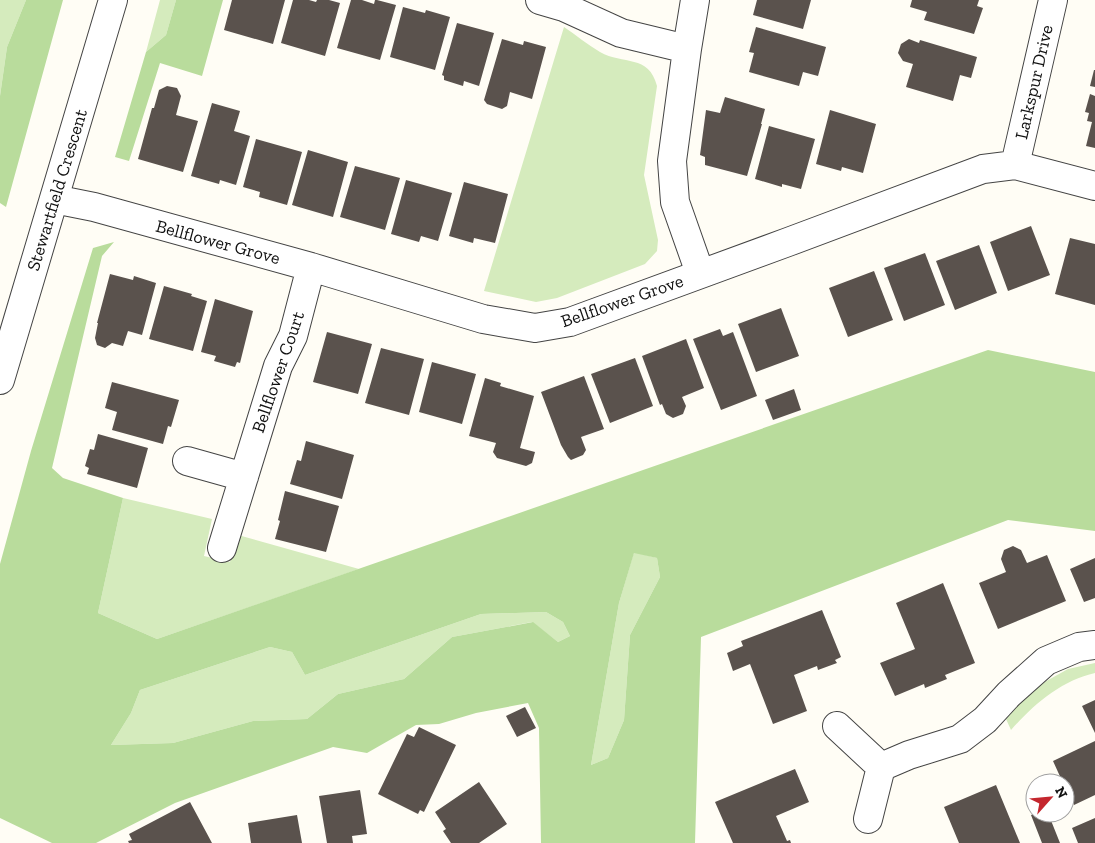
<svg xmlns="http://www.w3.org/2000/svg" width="1095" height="843" viewBox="0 0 1095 843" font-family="'Zilla Slab',serif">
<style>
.green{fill:#d5ebbd}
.forest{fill:#b9dc9c;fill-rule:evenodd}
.building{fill:#5a524d}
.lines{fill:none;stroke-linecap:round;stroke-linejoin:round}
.minor-casing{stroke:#444;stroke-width:30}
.minor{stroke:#fff;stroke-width:28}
.labels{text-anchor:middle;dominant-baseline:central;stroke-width:5;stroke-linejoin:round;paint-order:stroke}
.street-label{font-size:18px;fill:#111;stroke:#fff}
</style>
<rect width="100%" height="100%" fill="#fffdf5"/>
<!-- green -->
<path class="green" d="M0 0H26L7 47 0 96Z
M160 0H176L166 35 146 52Z
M564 27C576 35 588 45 600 52 623 65 649 54 657 86L644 175 658 240 657 251 645 264 557 298 536 302 484 291Z
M123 498 212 519 204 556 230 562 238 535 359 569 157 639 98 613Z
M634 552 657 558 660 577 630 635 624 720 608 758 591 765 619 603Z
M546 612 563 622 570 636 558 642 532 622 452 637 404 679 338 694 307 719 253 721 173 743 111 745 131 713 140 690 270 647 292 652 305 675 481 614Z
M1095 663V673C1062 680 1033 705 1011 730L1006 719 1032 689 1068 669Z"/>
<!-- forest -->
<path class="forest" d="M26 0H63L6 207 0 203V96L7 47Z
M176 0H223L202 76 160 63 129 161 115 157 146 52 166 35Z
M114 242 102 256 52 468 63 478 123 498 98 613 157 639 988 350 1095 372V531L1008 520 701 637 695 843H541L539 728 528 703 476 713 439 724 416 725 367 753 333 747 175 803 96 843H52L0 818V564L31 451 93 248ZM634 553 657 558 660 577 630 635 624 720 608 758 591 765 619 603ZM546 612 563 622 570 636 558 642 533 622 452 637 404 679 338 694 307 719 253 721 173 743 111 745 131 713 140 690 270 647 292 652 305 675 481 614Z"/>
<!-- building -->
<path class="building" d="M232 0H285L273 44 224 30Z
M293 0H309L316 2 317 0H329L340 3 325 56 281 43Z
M351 0H362L374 4 375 0H377L396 5 380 60 337 48Z
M757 0H811L803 29 753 15Z
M912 0H979L977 6 983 8 974 34 924 20 927 12 910 7Z
M403 7 425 13 426 10 450 17 435 70 390 57Z
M457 23 494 33 479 86 464 81 463 86 444 80V76L442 75Z
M756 27 826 47 818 76 803 72 799 86 749 72 754 53 749 52Z
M502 39 523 45 524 41 546 47 532 99 510 92 507 106 502 109 487 104 484 100Z
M909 39 919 43 920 40 977 57 971 78 960 75 953 101 906 87 913 64 903 61 898 53 901 44Z
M1094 70H1095V87L1090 86Z
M167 86 177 88 181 96 176 115 198 121 183 172 138 159 152 108H154L159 90Z
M1090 94 1095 96V148L1086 146 1092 122 1087 121 1089 113 1085 112Z
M725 97 765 109 761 124H762L747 176 705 165V157L700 155 706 110 720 113Z
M212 103 240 111 234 131 250 136 236 185 220 180 219 184 191 176Z
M830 110 876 124 863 173 842 167 841 171 816 164Z
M769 126 815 139 801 189 782 184V187L755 179Z
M256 139 302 152 287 205 259 197 260 192 243 187Z
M308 150 348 162 333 217 292 205Z
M355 166 400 178 385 230 340 217Z
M406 180 452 193 438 241 421 236 419 242 391 234Z
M464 182 508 194 495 243 474 238 473 243 449 236Z
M1031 226 1050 275 1008 291 990 242Z
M1070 238 1095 244V305L1055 294Z
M979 245 997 293 955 310 936 261Z
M925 253 945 305 904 321 884 268Z
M874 271 893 320 848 337 829 288Z
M110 274 133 280 134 276 156 283 142 335 128 331 123 346 112 343 105 348 97 345 95 338 98 323H97Z
M164 286 192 294 191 296 207 301 193 351 149 339Z
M215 299 253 311 240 363 237 362 235 367 214 361 216 356 201 352Z
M781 308 799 356 756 372 738 324Z
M720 329 723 336 733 332 757 396 721 410 693 339Z
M327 332 372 344 358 394 313 382Z
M686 339 704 388 682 397 686 406 683 414 673 418 666 414 662 404 660 405 642 356Z
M381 348 424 359 409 415 365 403Z
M635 358 653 406 610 423 591 374Z
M432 362 476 374 462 424 419 412Z
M584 376 604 429 581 437 586 450 583 455 571 460 568 457 561 445 541 392Z
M485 378 501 383 500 386 534 396 520 448 535 452 532 463 526 466 497 458 493 452 496 443 469 436Z
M112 382 179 400 171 427 168 426 163 444 112 430 117 412 105 408Z
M794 389 801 410 773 420 765 400Z
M98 434 148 448 137 488 87 474 89 468 85 466 90 449 94 450Z
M306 441 354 455 342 499 290 484 297 460 301 461Z
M285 491 339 506 326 552 275 539 280 521 278 520Z
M1013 546 1021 550 1027 563 1047 555 1066 601 998 629 979 583 1006 572 1001 559 1004 550Z
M1095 558V598L1084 602 1070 569Z
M943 583 975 663 945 675 947 679 925 688 924 684 895 696 880 663 915 649 896 603Z
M822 610 841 657 835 660 837 663 818 670 817 666 794 675 807 711 773 724 750 664 733 671 727 653 743 646 741 641Z
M1095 700V733L1082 706Z
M525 707 536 728 517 737 506 716Z
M419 727 456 745 424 812 420 810 418 814 378 794 407 734 414 737Z
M1095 741V795L1074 805 1065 786V783H1063L1053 761Z
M795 769 809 802 776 816 787 841 790 840 791 843H733L715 802Z
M479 782 507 824 479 843H451L443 831 446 829 435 812Z
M996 785 1020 843H959L944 807Z
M360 790 367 834 352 836 353 843H327L319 796Z
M190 802 212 843H129L128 841 132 840 129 834Z
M1036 813H1048L1060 843H1042L1031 815Z
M297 815 302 843H251L248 823Z
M1095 818V843H1078L1072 828Z"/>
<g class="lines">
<!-- minor casing -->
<g class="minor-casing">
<path id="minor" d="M540 0 564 7 621 33 687 49
M695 0 687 49 672 161 675 202 700 273
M1015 165 1053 0
M54 199 94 207 311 267 483 319 535 328 570 322 788 242 983 169 1015 165 1095 186
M0 380 113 0
M187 461 244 477
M222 548 278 366 293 336 311 267
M837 726 881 767 868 819
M881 767 909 755 960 739 985 720 1009 694 1046 661 1079 647 1095 645"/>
</g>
<!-- minor -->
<use href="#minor" class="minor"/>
</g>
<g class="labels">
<!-- street labels -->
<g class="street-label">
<text transform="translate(1034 82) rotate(-77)">Larkspur Drive</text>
<text transform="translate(57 190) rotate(-73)">Stewartfield Crescent</text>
<text transform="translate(218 242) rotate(15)">Bellflower Grove</text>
<text transform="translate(622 301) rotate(-19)">Bellflower Grove</text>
<text transform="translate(278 372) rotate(-71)">Bellflower Court</text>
</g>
</g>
<!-- north arrow -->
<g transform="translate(1050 798) rotate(63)"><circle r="24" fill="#ffffff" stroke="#a0a0a0"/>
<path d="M0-4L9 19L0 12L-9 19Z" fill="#c4262e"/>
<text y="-8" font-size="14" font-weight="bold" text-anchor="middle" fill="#111111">N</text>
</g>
</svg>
